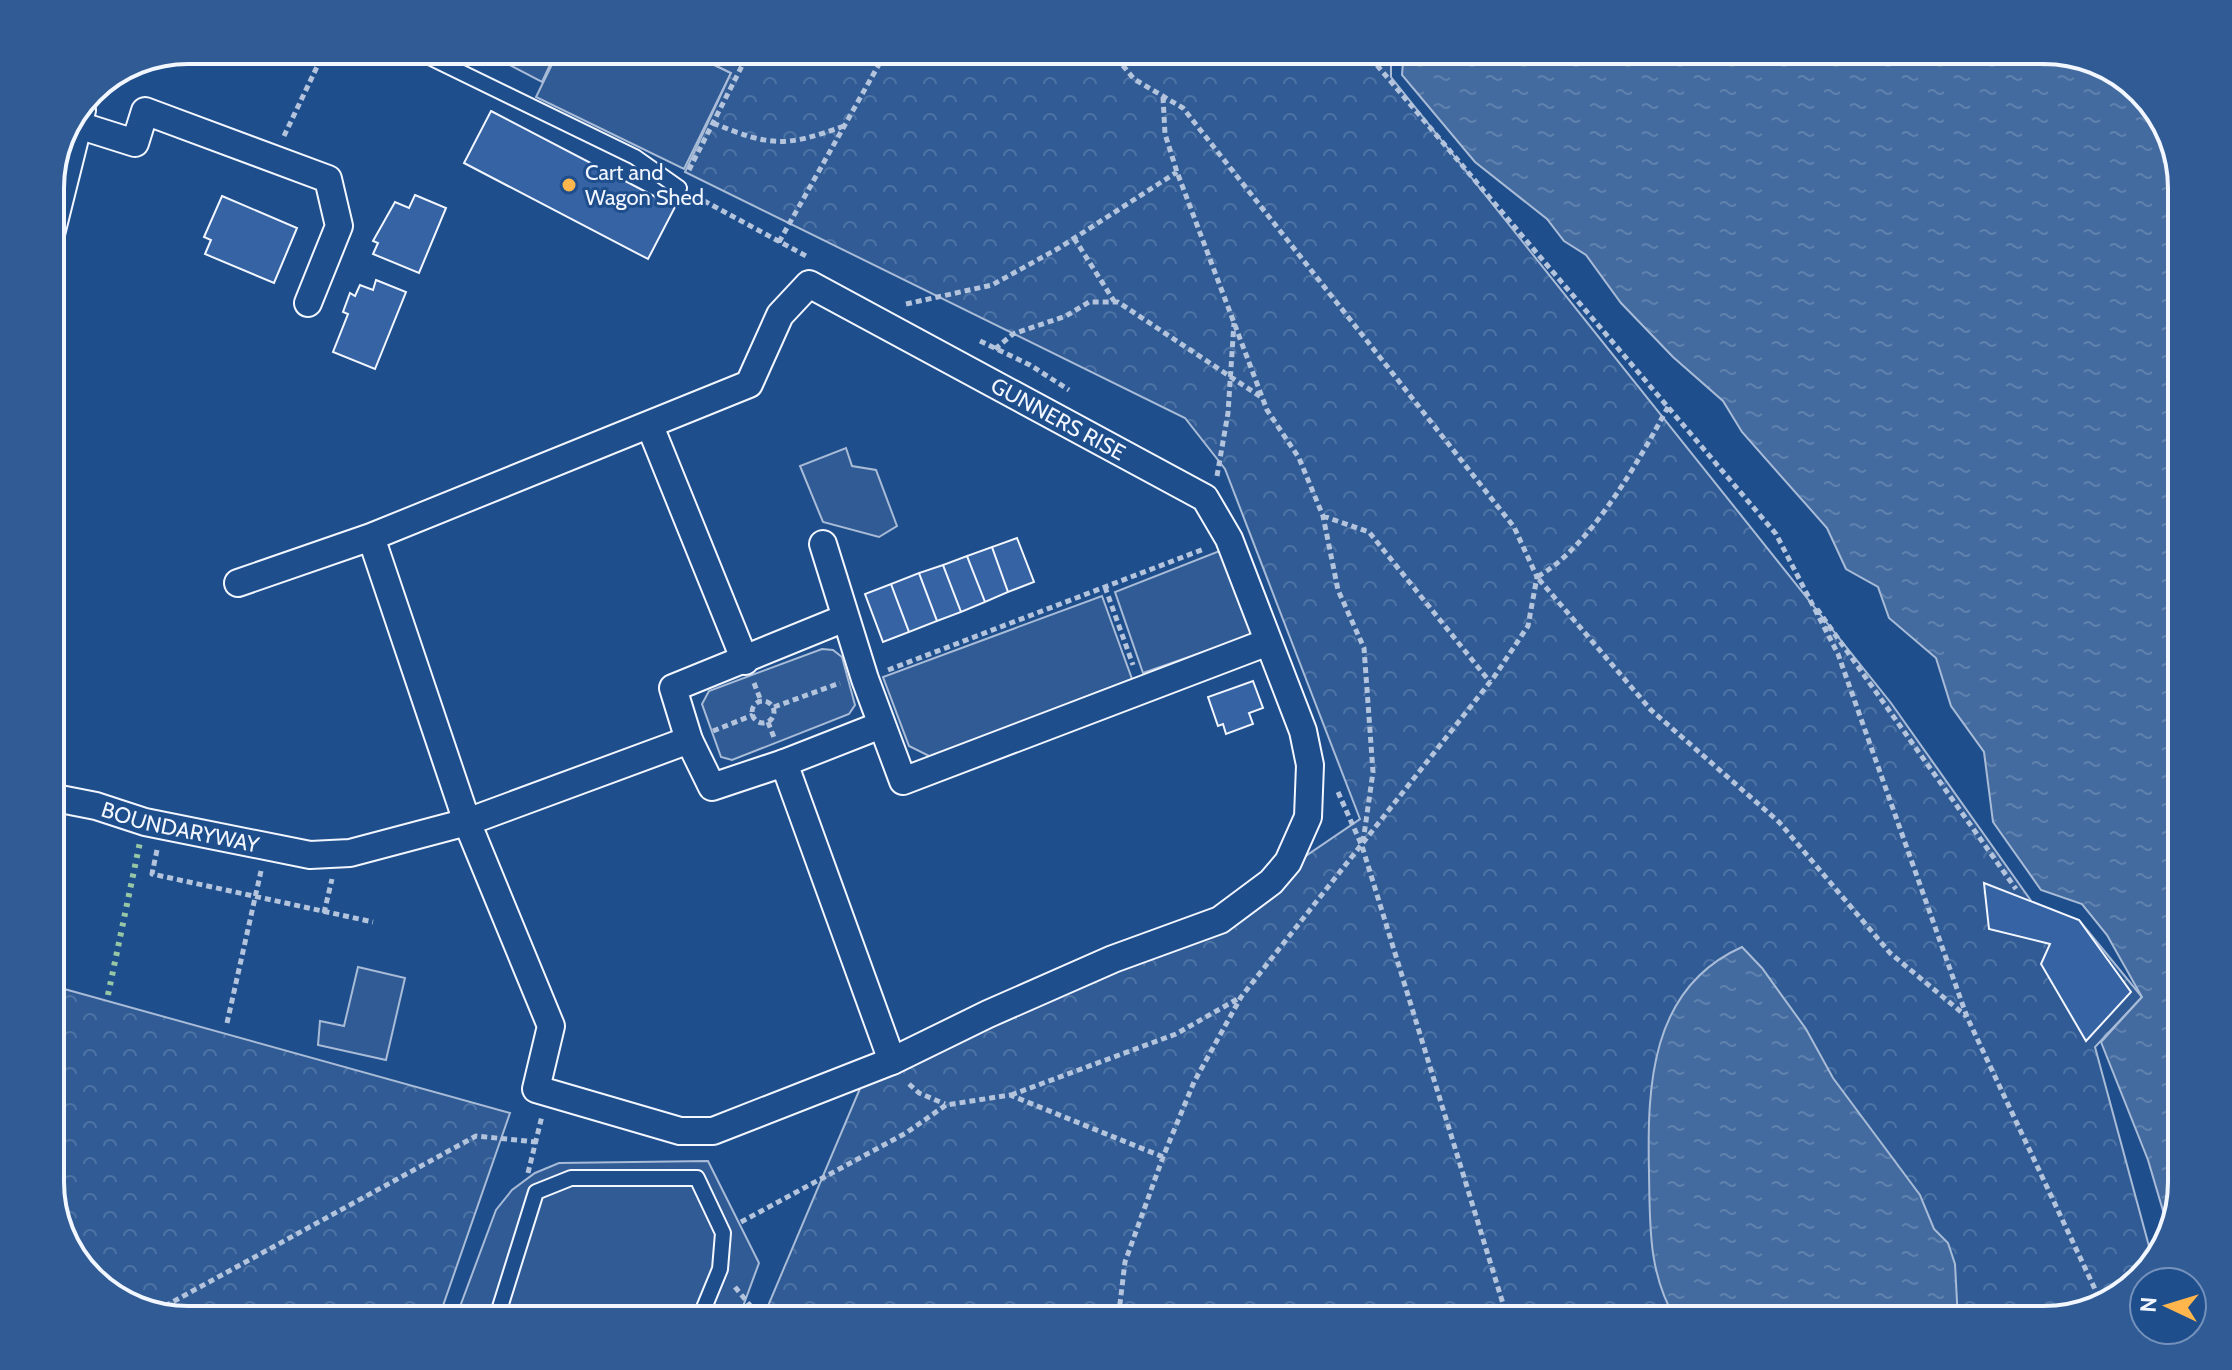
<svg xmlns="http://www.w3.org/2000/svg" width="2232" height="1370" viewBox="0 0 2232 1370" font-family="Cabin,sans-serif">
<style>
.built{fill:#305b95;stroke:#a8bbd7;stroke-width:2}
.forest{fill:url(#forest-crowns);stroke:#a8bbd7;stroke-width:2}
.water{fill:url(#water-ripples);stroke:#a8bbd7;stroke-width:2}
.building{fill:#3563a3;stroke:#f2f6ff;stroke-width:2}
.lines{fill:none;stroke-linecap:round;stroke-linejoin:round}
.service-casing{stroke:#f2f6ff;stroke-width:18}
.minor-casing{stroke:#f2f6ff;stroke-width:30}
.path{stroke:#b3c4dc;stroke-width:5;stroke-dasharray:6 4;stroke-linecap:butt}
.service{stroke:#1f4e8c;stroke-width:14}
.minor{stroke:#1f4e8c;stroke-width:26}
.hedge{stroke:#97c8a6;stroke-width:6;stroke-dasharray:4 6;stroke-linecap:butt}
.poi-dot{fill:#ffb74d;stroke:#1f4e8c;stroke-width:3}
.labels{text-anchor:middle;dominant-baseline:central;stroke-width:6;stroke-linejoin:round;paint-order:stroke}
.poi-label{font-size:22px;fill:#f2f6ff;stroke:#1f4e8c;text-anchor:start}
.street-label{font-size:22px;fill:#f2f6ff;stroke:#1f4e8c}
.rim{fill:none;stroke:#f2f6ff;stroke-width:4}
</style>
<defs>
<pattern id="forest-crowns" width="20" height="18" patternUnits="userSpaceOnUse" patternTransform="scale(2)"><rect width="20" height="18" fill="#305b95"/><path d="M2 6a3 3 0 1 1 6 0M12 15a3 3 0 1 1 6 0" fill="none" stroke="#4e73a5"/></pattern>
<pattern id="water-ripples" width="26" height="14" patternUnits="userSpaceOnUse" patternTransform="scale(2)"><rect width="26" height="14" fill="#446ba0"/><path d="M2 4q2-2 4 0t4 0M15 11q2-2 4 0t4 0" fill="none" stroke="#5f81ae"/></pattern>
</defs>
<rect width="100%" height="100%" fill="#1f4e8c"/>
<!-- built -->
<path class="built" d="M559 50H683L731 73 684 169 536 97Z
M846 448 852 466 876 470 897 526 879 537 823 522 800 466Z
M1222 550 1252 635 1143 673 1115 592Z
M1102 596 1132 679 931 757 909 746 883 677Z
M822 649 833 650 842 657 855 705 849 714 732 760 721 757 702 704 709 691Z
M358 967 405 978 386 1060 318 1045 320 1021 344 1026Z
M708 1161 759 1263 738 1320H455L496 1210 512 1190 535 1173 559 1163Z"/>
<!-- forest -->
<path class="forest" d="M481 50H557L542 82Z
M684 50H1391V77L1891 703 2034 905 2079 920 2142 997 2095 1047 2153 1261 2113 1301 2044 1320H762L864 1079 1185 938 1360 819 1225 469 1185 418 685 172 731 73Z
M50 985 510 1113 438 1320H188L119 1301 69 1251 50 1190Z"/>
<!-- water -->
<path class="water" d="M1404 50H2044L2113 69 2163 119 2182 180V1182L2169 1231 2148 1160 2101 1042 2142 997 2107 935 2082 904 2041 890 1993 822 1984 752 1951 706 1936 658 1889 618 1878 587 1846 569 1827 528 1742 432 1723 401 1673 357 1621 303 1586 255 1564 241 1547 219 1475 162 1402 75Z
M1742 947 1762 968 1806 1029 1833 1078 1920 1195 1934 1229 1948 1243 1955 1264 1958 1320H1676C1648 1273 1650 1226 1649 1173 1647 1086 1650 988 1742 947Z"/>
<!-- building -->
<path class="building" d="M491 111 675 207 648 259 464 163Z
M415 195 446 208 419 273 373 254 378 243 373 241 395 202 409 208Z
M222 196 297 228 274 283 205 254 211 240 204 237Z
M376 280 406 292 375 369 333 352 348 314 343 312 350 293 355 296 360 285 373 290Z
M1017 538 1034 582 1008 592 992 547Z
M992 547 1008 592 985 602 967 556Z
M967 556 985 602 961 612 943 565Z
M943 565 961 612 937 621 919 573Z
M919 573 937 621 909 632 891 584Z
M891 584 909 632 883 642 865 594Z
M1253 681 1263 708 1249 713 1253 724 1226 734 1223 724 1218 726 1208 697Z
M1984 883 2079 920 2131 992 2086 1041 2041 964 2050 944 1989 929Z"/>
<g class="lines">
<!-- service casing -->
<g class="service-casing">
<path id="service" d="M415 50 635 157 679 188
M496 1320 536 1192 571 1178H697L723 1233 720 1269 699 1320"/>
</g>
<!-- minor casing -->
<g class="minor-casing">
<g id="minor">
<path d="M78 125 135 143 145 111 328 179 339 226 308 303"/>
<path d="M50 238 82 110"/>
<path d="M650 426 745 661"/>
<path d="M823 544 865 679 903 781 1268 642"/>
<path id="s1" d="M238 583 371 537 749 384 780 315 809 284 1205 498 1229 539 1303 731 1310 765 1308 817 1288 862 1271 882 1220 920 1113 959 988 1014 892 1061 713 1131H680L536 1089 551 1026 467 822 371 537"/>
<path d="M845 618 673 688 689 740 712 787 784 763 881 725"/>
<path d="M784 763 892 1061"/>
<path id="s2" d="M50 797 96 806 145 822 310 855 350 853 467 822 689 740"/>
</g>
</g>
<!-- path -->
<path class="path" d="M1110 50 1134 79 1183 108 1514 527 1537 577 1528 626 1494 677 1241 997 1194 1082 1163 1157 1125 1262 1118 1320
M1364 50 1776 534 1838 654 1967 1017 2102 1304
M1163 97 1165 134 1177 172 1267 410 1299 458 1323 516 1338 590 1364 648 1373 772 1363 842
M713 123C771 147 786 147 844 126
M284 136 325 50
M689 170 748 54 760 50
M695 196 806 256
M1074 238 1114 301
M779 242 887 50
M906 304 992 285 1059 248 1177 172
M980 341 1030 365 1069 390
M995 349 1013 334 1066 316 1089 302H1118L1261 397
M1668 407C1640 459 1590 548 1537 577L1651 710 1779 822 1890 953 1966 1016
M1217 476 1228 413 1234 323
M1323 516 1369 532 1490 682
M1105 587 1133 665
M1817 609 2016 889
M888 670 1204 549
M754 683 761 701
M752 712a11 11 0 1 1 22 0a11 11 0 1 1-22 0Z
M774 707 840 683
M768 722 775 740
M713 731 753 715
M1338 792 1362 846 1508 1320
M157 850 152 874 373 922
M324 913 332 879
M227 1023 261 871
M909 1084 919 1093 945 1104
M1011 1095 1176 1034 1241 997
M528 1173 542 1116
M741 1222 906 1133 946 1105 1010 1095 1163 1157
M735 1287 762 1320
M156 1311 476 1136 536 1142"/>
<!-- service -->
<use href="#service" class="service"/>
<!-- minor -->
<use href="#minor" class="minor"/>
<!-- hedge -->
<path class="hedge" d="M108 995 140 842"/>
</g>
<!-- markers -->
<circle class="poi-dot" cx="569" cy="185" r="8"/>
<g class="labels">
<!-- poi labels -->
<g class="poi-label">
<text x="585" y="172">Cart and<tspan x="585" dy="25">Wagon Shed</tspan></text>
</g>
<!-- street labels -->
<g class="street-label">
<text stroke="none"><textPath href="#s1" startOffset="950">GUNNERS RISE</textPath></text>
<text stroke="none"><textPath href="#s2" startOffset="134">BOUNDARYWAY</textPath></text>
</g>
</g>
<!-- crop -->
<path d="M0 0H2232V1370H0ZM188 64H2044A124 124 0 0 1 2168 188V1182A124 124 0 0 1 2044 1306H188A124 124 0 0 1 64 1182V188A124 124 0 0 1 188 64Z" fill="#305b95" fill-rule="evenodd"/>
<path class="rim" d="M188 64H2044A124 124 0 0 1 2168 188V1182A124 124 0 0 1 2044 1306H188A124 124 0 0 1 64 1182V188A124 124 0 0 1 188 64Z"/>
<!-- north arrow -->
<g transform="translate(2168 1306) rotate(274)"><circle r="38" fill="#1f4e8c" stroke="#7391ba" stroke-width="2"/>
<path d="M0-6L14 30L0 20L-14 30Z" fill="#ffb74d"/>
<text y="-12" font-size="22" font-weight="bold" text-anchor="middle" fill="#f2f6ff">N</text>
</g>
</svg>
